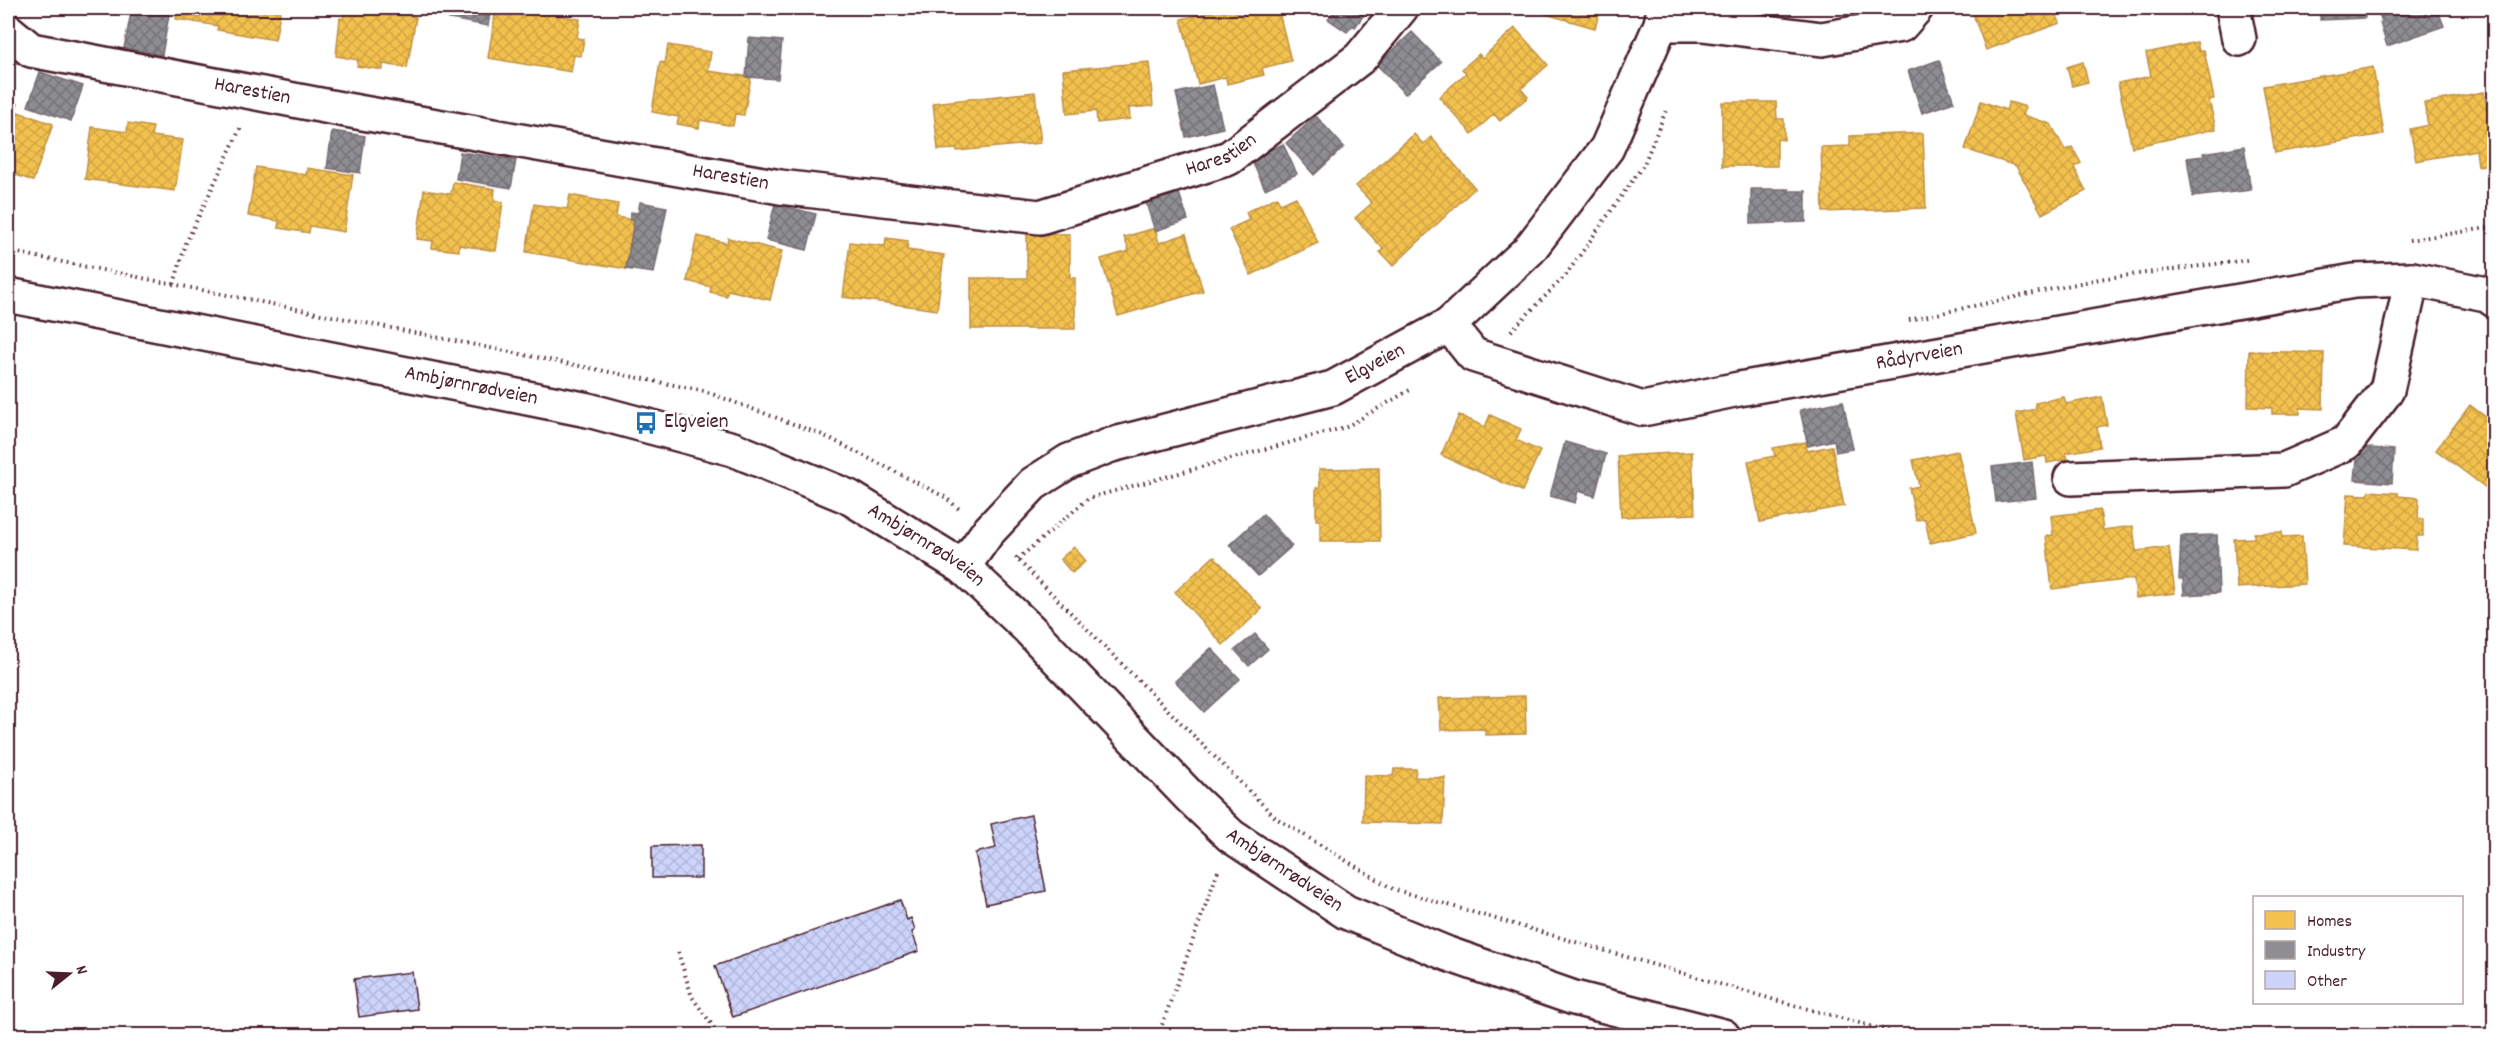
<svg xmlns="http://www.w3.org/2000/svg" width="2502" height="1043" viewBox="0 0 2502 1043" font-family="Dekko,sans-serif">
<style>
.homes{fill:url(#homes-cross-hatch);stroke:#c09044;stroke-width:1.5}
.industry{fill:url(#industry-cross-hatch);stroke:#796c73;stroke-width:1.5}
.building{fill:url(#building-cross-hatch);stroke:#4a1f2b;stroke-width:1.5}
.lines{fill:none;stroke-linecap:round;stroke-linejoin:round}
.minor-casing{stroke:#4a1f2b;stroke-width:38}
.path{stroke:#4a1f2b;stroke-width:4;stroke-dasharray:1.5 4.5;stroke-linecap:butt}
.minor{stroke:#fff;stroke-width:33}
.labels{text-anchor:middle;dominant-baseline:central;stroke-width:6;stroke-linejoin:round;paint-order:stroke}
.street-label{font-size:21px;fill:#4a1f2b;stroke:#fff}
.poi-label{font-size:21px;fill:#4a1f2b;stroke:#fff;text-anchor:start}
</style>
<defs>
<pattern id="homes-cross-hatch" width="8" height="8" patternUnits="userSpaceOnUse" patternTransform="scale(1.5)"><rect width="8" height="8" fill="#f2c14e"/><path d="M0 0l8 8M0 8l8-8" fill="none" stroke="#d1a544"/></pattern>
<pattern id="industry-cross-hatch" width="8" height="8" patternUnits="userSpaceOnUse" patternTransform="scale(1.5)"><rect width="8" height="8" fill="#8d8d92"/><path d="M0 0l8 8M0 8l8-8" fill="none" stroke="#757377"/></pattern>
<pattern id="building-cross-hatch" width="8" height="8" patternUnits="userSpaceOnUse" patternTransform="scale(1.5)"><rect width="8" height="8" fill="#cdd4fc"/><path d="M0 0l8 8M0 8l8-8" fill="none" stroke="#b2b6d8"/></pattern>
</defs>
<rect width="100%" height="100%" fill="#fff"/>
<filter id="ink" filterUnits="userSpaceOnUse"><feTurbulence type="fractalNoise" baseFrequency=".0167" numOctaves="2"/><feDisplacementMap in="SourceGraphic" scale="12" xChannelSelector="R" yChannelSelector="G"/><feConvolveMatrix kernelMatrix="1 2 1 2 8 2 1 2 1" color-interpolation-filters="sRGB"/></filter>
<g filter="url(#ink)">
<!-- homes -->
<path class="homes" d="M178 8H281L275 40 217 30 218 26 176 19Z
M345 8H365L371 9V12L390 15 391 12 416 17 407 68 383 64V70L357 66 358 60 336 56 340 18 343 19Z
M496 8H515L580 19 577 38 584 39 581 56 574 55 571 72 488 58Z
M1226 8H1278L1291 61 1262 68 1264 75 1227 84 1226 77 1198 84 1181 19Z
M1543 8H1601L1595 28 1542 13Z
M1971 8H2054L2060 23 1986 50Z
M1515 28 1548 65 1521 89 1528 97 1500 121 1494 114 1472 134 1439 97 1466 73 1462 69 1479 54 1482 58Z
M2197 42 2199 51 2204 50 2214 99 2209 100 2216 129 2132 147 2118 83 2151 76 2146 53Z
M668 45 711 52 708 71 751 77 744 115 735 114 733 126 700 120 699 128 677 124 679 117 652 112 660 62 665 63Z
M1149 62 1153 106 1129 108 1130 119 1097 123 1096 111 1067 114 1063 70Z
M2083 62 2088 82 2072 86 2067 67Z
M2373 67 2384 134 2275 153 2263 86Z
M1035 92 1041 143 957 151V149L938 150 933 103Z
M2484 92 2488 116 2494 115V163L2478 166 2476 150 2416 161 2410 129 2428 125 2424 103Z
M8 100 18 104 15 111 53 124 33 181 8 172Z
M1981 101 2006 110 2009 102 2026 107 2023 115 2051 124 2065 150 2072 147 2081 163 2074 167 2086 191 2042 214 2016 166 1965 149Z
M1722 102H1776L1777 119H1784V140L1777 139V166H1722Z
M128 123 153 127 151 136 183 140 175 191 85 179 92 127 127 132Z
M1923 133 1926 208 1823 212 1821 147 1850 146V136Z
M1414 134 1423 144 1431 137 1475 188 1393 266 1380 252 1383 249 1355 218 1372 203 1356 186Z
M256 167 306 175 307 168 353 175 344 232 310 226 309 233 278 228 279 221 248 216Z
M453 182 495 189 494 200 503 202 496 251 459 245V251L432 248 433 241 417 239 424 190 451 194Z
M570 195 618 204 616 217 634 220 626 269 526 252 534 204 567 209Z
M1277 197 1280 204 1296 197 1318 243 1251 275 1229 229 1249 220 1246 212Z
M1155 228 1159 243 1186 234 1203 291 1118 316 1101 259 1129 251 1124 237Z
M1027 233 1070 234V278H1075V329H971V278H1027Z
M697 236 727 243 728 238 782 251 770 300 728 290 726 296 710 292 711 287 687 281Z
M886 238 908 241 907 250 944 255 937 310 843 297 850 242 885 246Z
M2249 351 2324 353 2323 409 2300 408V414H2272V408L2248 407Z
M2064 397 2066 404 2102 397 2107 425 2097 427 2100 447 2066 453 2068 459 2047 463 2046 456 2024 460 2016 413 2036 409 2035 403Z
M2470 405 2494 423V484L2490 491 2436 450Z
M1459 415 1485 427 1490 415 1521 429 1516 440 1540 451 1522 491 1441 455Z
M1806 442 1807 451 1832 446 1844 506 1760 522 1748 461 1775 456 1773 448Z
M1958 451 1976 533 1930 543 1925 519 1916 520 1909 488 1919 486 1913 460Z
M1692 452 1695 514 1621 517 1618 456Z
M1379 468 1380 541H1320V520H1316V488H1320L1319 469Z
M2369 491 2398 493V496L2419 498 2418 518 2423 519V536H2417L2416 550 2344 546 2348 494 2368 495Z
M2100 510 2103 530 2133 526 2136 551 2169 547 2175 593 2136 598 2134 579 2052 589 2046 536 2053 535 2051 516Z
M2282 532V537L2302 536 2305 584 2237 588 2234 539 2254 538V533Z
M1074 547 1086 561 1072 573 1060 559Z
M1214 556 1262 609 1223 645 1175 592Z
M1525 696 1526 734 1485 735V729L1441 730 1439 698Z
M1394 769H1416L1415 777 1445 778 1443 824 1363 822 1364 775 1393 776Z"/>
<!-- industry -->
<path class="industry" d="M132 8H161L160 14 169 15 162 55 124 48Z
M451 8H491L488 26 449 19Z
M1333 8H1369L1355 27 1353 25 1347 32 1328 19 1334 11 1331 9Z
M2320 8H2364L2365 18 2320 20Z
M2390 8H2403L2406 14 2423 8H2437L2444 26 2387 46 2380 23 2382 22 2378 12Z
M1412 32 1441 62 1405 94 1377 65Z
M749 38 782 41 778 79 746 77Z
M1939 60 1954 102 1922 113 1908 71Z
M40 72 83 86 71 121 28 106Z
M1213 85 1223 128 1186 137 1176 93Z
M1316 116 1344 147 1314 175 1286 143Z
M332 131 365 136 360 173 327 168Z
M1283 144 1297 174 1265 189 1251 159Z
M2244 146 2251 190 2193 197 2187 158 2204 156 2203 153Z
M460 152 516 160 511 188 456 179Z
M1751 189H1789V191H1806V222L1751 224Z
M1178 190 1188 220 1155 231 1145 200Z
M640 202 667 207 654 273 626 269 634 220H630L631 212 638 213Z
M775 204 816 214 807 250 766 240Z
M1843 401 1853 449 1836 452 1834 440 1808 446 1800 410Z
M1565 442 1606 454 1595 496 1578 491 1575 503 1550 496Z
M2358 447 2394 450 2392 483 2355 480Z
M2032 462 2036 498 1996 502 1992 467Z
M1263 514 1292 546 1258 576 1229 545Z
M2217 535 2219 593 2184 595 2183 579H2179L2181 536Z
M1255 634 1268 649 1249 666 1235 650Z
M1211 648 1240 679 1204 712 1175 681Z"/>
<!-- building -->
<path class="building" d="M1031 815 1046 891 986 904 975 853 996 848 991 824Z
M701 845V878H652V846Z
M900 900 907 920 911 918 915 930 912 932 919 951 733 1017 715 966Z
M412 972 417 1009 359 1017 354 979Z"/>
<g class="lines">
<!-- minor casing -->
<g class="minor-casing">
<g id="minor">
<path d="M2233 8 2239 39"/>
<path d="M1661 24H1702L1822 39 1901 25 1916 8"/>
<path id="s1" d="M8 31 31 50 346 110 780 187 1040 217 1229 158 1360 58 1401 8"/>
<path id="s2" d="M8 295 588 410 733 449 849 497 963 567 1028 628 1191 798 1231 836 1346 912 1448 954 1574 998 1723 1036"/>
<path id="s3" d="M1449 325 1473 355 1643 409 1739 389 2354 281 2412 279 2486 294 2494 300"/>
<path d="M2071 478 2284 470 2346 443 2387 390 2412 279"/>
<path id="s4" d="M963 567 987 533 1033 484 1069 461 1111 445 1333 388 1449 325 1529 250 1607 148 1661 24 1664 8"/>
</g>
</g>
<!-- path -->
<path class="path" d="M2409 240 2494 227
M8 251 704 391 823 435 945 497 959 509
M174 284 186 243 242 125
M1909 320 2099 279 2247 260
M1511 331 1566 275 1644 164 1667 108
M1015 557 1276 818 1393 889 1775 1000 1907 1036
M1018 559 1089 498 1346 427 1410 390
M678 952 692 997 720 1036
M1158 1036 1218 871"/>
<!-- minor -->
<use href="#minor" class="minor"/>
</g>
</g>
<!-- icons -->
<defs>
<g id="bus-bare" transform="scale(1.8)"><path d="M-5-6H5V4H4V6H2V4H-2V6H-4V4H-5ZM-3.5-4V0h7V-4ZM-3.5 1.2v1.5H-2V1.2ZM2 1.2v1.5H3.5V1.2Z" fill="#1f6fb2" stroke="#fff" stroke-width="2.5" paint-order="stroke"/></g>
</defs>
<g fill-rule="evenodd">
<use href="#bus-bare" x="646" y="423"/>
</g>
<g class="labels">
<!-- street labels -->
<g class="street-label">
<text stroke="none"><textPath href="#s1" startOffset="255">Harestien</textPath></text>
<text stroke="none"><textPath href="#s1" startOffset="1245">Harestien</textPath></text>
<text stroke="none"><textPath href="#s1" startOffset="741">Harestien</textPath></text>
<text stroke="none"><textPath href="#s3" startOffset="498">Rådyrveien</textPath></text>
<text stroke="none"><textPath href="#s4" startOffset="474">Elgveien</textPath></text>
<text stroke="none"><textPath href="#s2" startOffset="472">Ambjørnrødveien</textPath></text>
<text stroke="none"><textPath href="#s2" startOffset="958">Ambjørnrødveien</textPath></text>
<text stroke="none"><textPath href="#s2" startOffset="1444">Ambjørnrødveien</textPath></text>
</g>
<!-- poi labels -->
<g class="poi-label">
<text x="664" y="423">Elgveien</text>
</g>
</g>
<!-- margin -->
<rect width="2502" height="1043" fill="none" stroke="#fff" stroke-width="30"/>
<rect x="15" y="15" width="2472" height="1013" fill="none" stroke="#4a1f2b" stroke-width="2" filter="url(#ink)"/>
<!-- legend -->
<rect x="2253" y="896" width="210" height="108" fill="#ffffff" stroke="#b7a5aa" stroke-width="1.5"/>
<rect x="2265" y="911" width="30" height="18" fill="#f2c14e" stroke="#b7a5aa" stroke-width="1.5"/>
<text x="2307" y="926" font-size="18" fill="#4a1f2b">Homes</text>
<rect x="2265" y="941" width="30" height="18" fill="#8d8d92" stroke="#b7a5aa" stroke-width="1.5"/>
<text x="2307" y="956" font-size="18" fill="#4a1f2b">Industry</text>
<rect x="2265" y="971" width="30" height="18" fill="#cdd4fc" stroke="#b7a5aa" stroke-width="1.5"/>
<text x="2307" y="986" font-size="18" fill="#4a1f2b">Other</text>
<!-- north arrow -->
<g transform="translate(69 974) rotate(72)" stroke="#ffffff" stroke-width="4.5" paint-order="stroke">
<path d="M0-4.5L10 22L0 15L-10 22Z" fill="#4a1f2b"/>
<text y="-9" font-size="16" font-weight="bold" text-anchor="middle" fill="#4a1f2b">N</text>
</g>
</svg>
